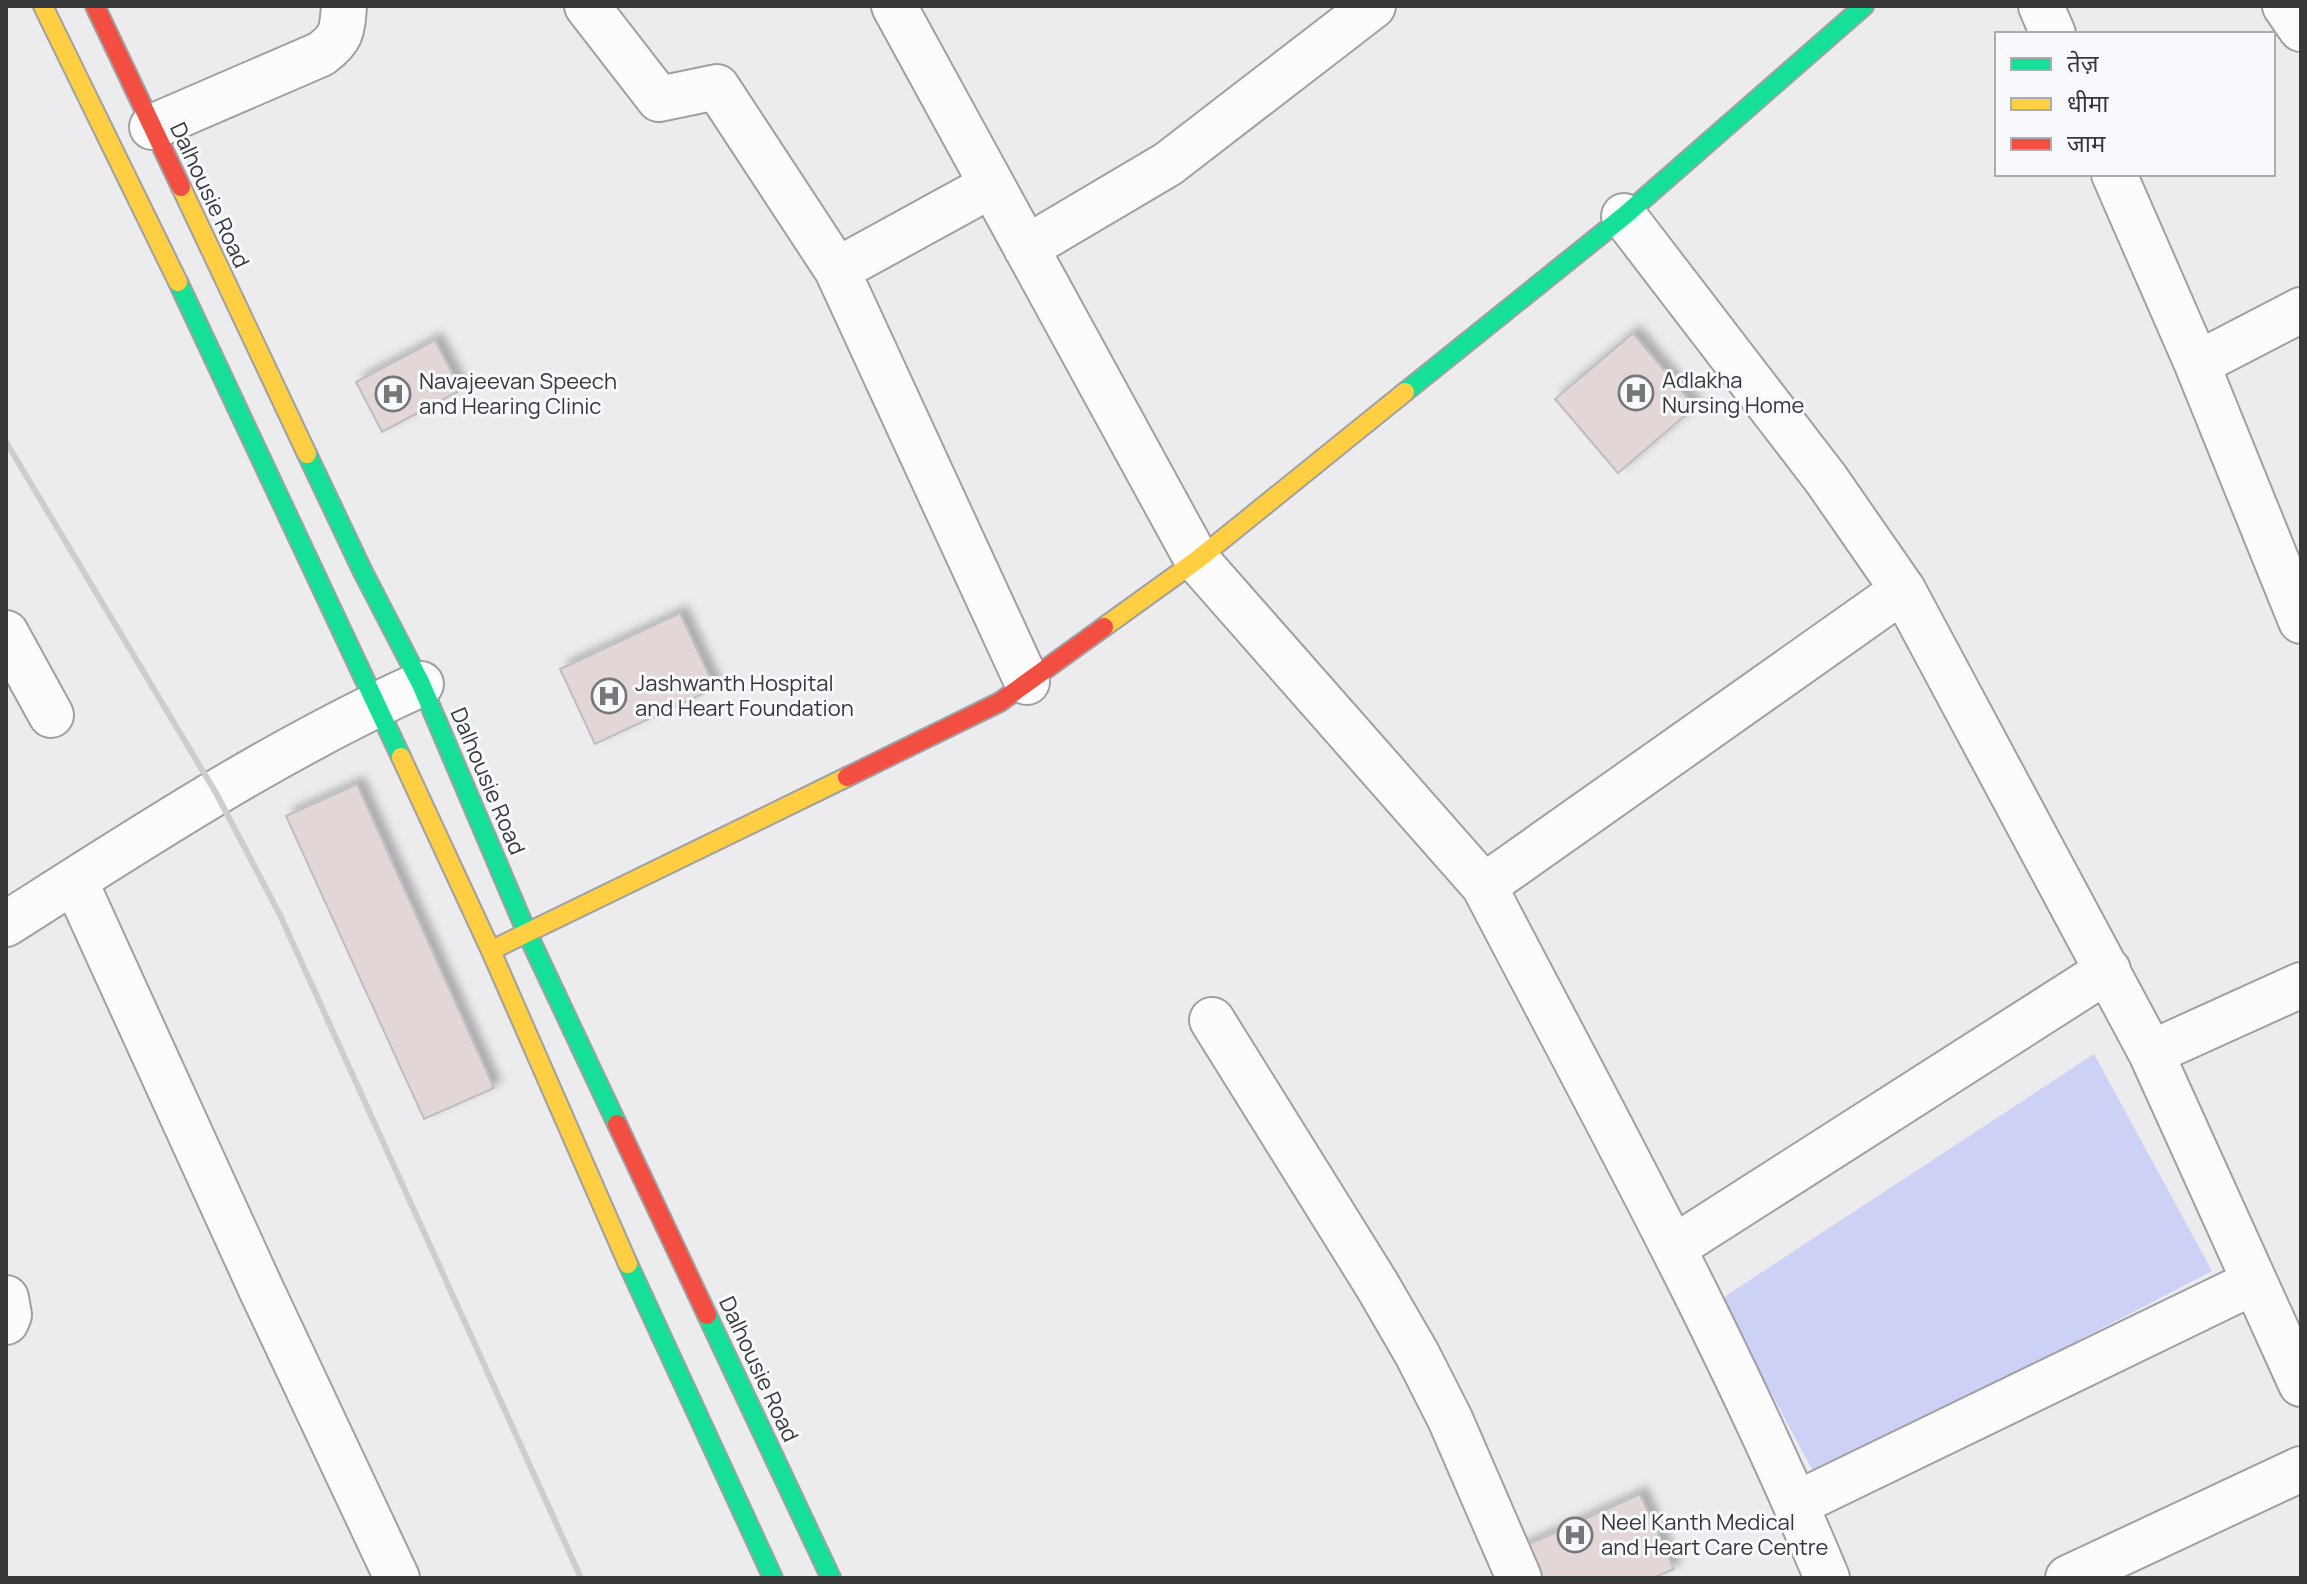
<svg xmlns="http://www.w3.org/2000/svg" width="2307" height="1584" viewBox="0 0 2307 1584" font-family="Manrope,'Noto Sans Devanagari',sans-serif">
<style>
.green{fill:#cdd1f6}
.building{fill:#e2d7d6;stroke:#bebdbf;stroke-width:2;filter:url(#shadow)}
.lines{fill:none;stroke-linecap:round;stroke-linejoin:round}
.street-casing{stroke:#a0a0a2;stroke-width:48}
.fast-casing{stroke:#a0a0a2;stroke-width:22}
.slow-casing{stroke:#a0a0a2;stroke-width:22}
.jam-casing{stroke:#a0a0a2;stroke-width:22}
.street{stroke:#fcfcfd;stroke-width:44}
.fast{stroke:#16e098;stroke-width:18}
.slow{stroke:#ffcf43;stroke-width:18}
.jam{stroke:#f24e42;stroke-width:18}
.rail{stroke:#cdcdcf;stroke-width:6}
.labels{text-anchor:middle;dominant-baseline:central;stroke-width:6;stroke-linejoin:round;paint-order:stroke}
.street-label{font-size:22px;fill:#373839;stroke:#f8f9fd}
.poi-label{font-size:22px;fill:#373839;stroke:#f8f9fd;text-anchor:start}
</style>
<defs>
<filter id="shadow"><feDropShadow dx="7" dy="-7" stdDeviation="4" flood-color="#0004"/></filter>
</defs>
<rect width="100%" height="100%" fill="#ececef"/>
<!-- green -->
<path class="green" d="M2094 1054 2212 1271 1816 1477 1721 1299Z"/>
<!-- building -->
<path class="building" d="M1633 333 1695 407 1618 473 1555 399Z
M435 340 461 390 382 432 356 382Z
M680 613 715 688 595 744 560 669Z
M357 784 494 1088 424 1119 286 816Z
M1640 1494 1674 1569 1653 1578H1532L1518 1549Z"/>
<g class="lines">
<!-- street casing -->
<g class="street-casing">
<path id="street" d="M587 6 659 99 717 87 837 270 1027 682
M894 6 1197 560 1484 886
M2041 6 2053 34
M2285 6 2301 29
M152 127 321 54C342 38 342 32 344 6
M2114 174 2197 364 2301 621
M1624 216 1826 479 1903 590 2151 1053 2301 1384
M1026 248 1168 164 1373 6
M837 270 992 185
M2197 364 2301 310
M6 633 51 715
M75 881 261 1289 397 1578
M6 924C141 838 275 750 421 684
M1212 1020 1377 1285 1417 1354 1450 1419 1519 1578
M2151 1053 2301 985
M1673 1248 2108 970
M6 1298 9 1315 6 1322
M1796 1504 2254 1282
M1827 1578C1728 1340 1603 1114 1484 886L1903 590
M2068 1578 2301 1469"/>
</g>
<!-- fast casing -->
<g class="fast-casing">
<path id="fast" d="M178 282 401 757
M1405 392 1624 216 1864 6
M307 454 363 572 421 684 527 933 617 1124
M628 1264 773 1578
M707 1315 831 1578"/>
</g>
<!-- slow casing -->
<g class="slow-casing">
<path id="slow" d="M43 6 178 282
M181 187 307 454
M1104 627 1197 560 1405 392
M401 757 491 951 628 1264
M500 946 847 777"/>
</g>
<!-- jam casing -->
<g class="jam-casing">
<path id="jam" d="M95 6 181 187
M847 777 1000 702 1104 627
M617 1124 707 1315"/>
</g>
<!-- street -->
<use href="#street" class="street"/>
<!-- fast -->
<use href="#fast" class="fast"/>
<!-- slow -->
<use href="#slow" class="slow"/>
<!-- jam -->
<use href="#jam" class="jam"/>
<!-- rail -->
<path class="rail" d="M6 442 216 793 280 915 581 1578"/>
</g>
<!-- icons -->
<defs>
<g id="hospital-ring" transform="scale(1.8)"><circle r="9.5" fill="#f8f9fd" stroke="#767779" stroke-width="1.5"/><path d="M-5-5h3v3.5h4V-5h3V5h-3V1.5h-4V5h-3Z" fill="#767779"/></g>
</defs>
<g fill-rule="evenodd">
<use href="#hospital-ring" x="1636" y="393"/>
<use href="#hospital-ring" x="393" y="394"/>
<use href="#hospital-ring" x="609" y="696"/>
<use href="#hospital-ring" x="1575" y="1535"/>
</g>
<g class="labels">
<!-- street labels -->
<g class="street-label">
<text transform="translate(210 195) rotate(65)">Dalhousie Road</text>
<text transform="translate(488 781) rotate(67)">Dalhousie Road</text>
<text transform="translate(759 1369) rotate(65)">Dalhousie Road</text>
</g>
<!-- poi labels -->
<g class="poi-label">
<text x="1662" y="380">Adlakha<tspan x="1662" dy="25">Nursing Home</tspan></text>
<text x="419" y="381">Navajeevan Speech<tspan x="419" dy="25">and Hearing Clinic</tspan></text>
<text x="635" y="683">Jashwanth Hospital<tspan x="635" dy="25">and Heart Foundation</tspan></text>
<text x="1601" y="1522">Neel Kanth Medical<tspan x="1601" dy="25">and Heart Care Centre</tspan></text>
</g>
</g>
<!-- border -->
<rect width="2307" height="1584" fill="none" stroke="#373839" stroke-width="16"/>
<!-- legend -->
<rect x="1995" y="32" width="280" height="144" fill="#f8f9fd" stroke="#abacaf" stroke-width="2"/>
<rect x="2011" y="58" width="40" height="12" fill="#16e098" stroke="#abacaf" stroke-width="2"/>
<text x="2067" y="72" font-size="24" fill="#373839">तेज़</text>
<rect x="2011" y="98" width="40" height="12" fill="#ffcf43" stroke="#abacaf" stroke-width="2"/>
<text x="2067" y="112" font-size="24" fill="#373839">धीमा</text>
<rect x="2011" y="138" width="40" height="12" fill="#f24e42" stroke="#abacaf" stroke-width="2"/>
<text x="2067" y="152" font-size="24" fill="#373839">जाम</text>
</svg>
